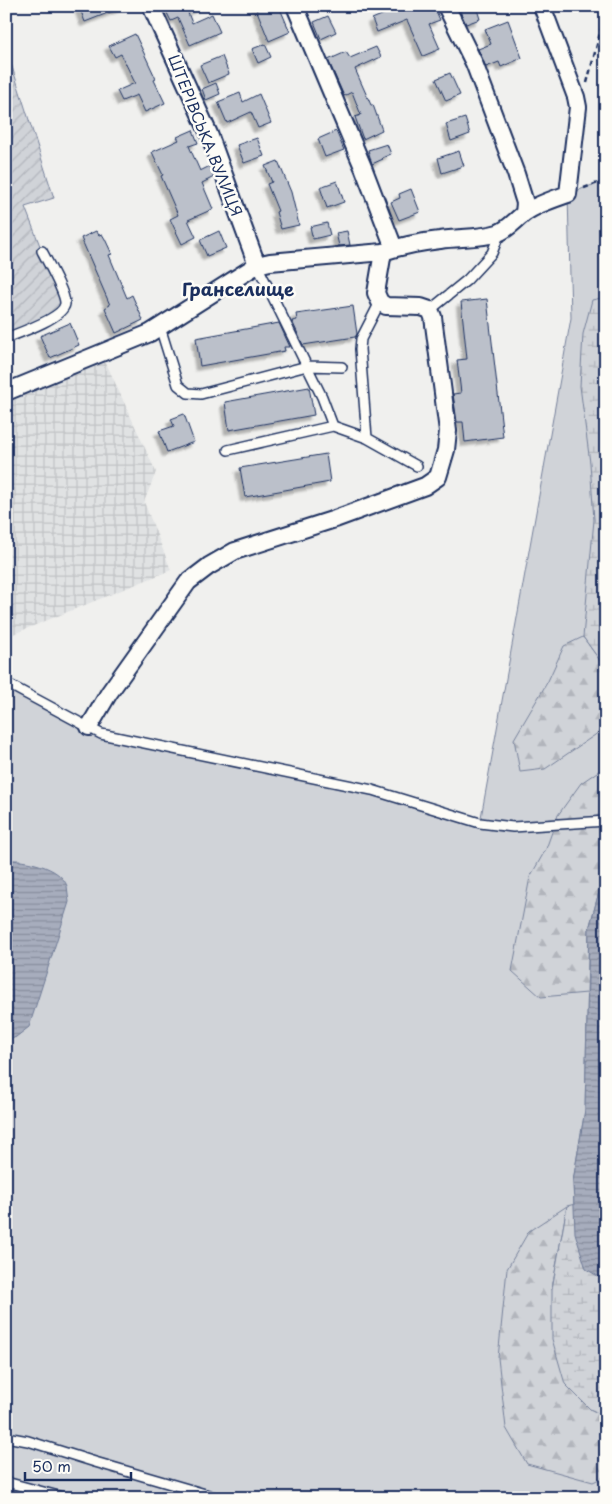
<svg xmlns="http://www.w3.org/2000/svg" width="612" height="1504" viewBox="0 0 612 1504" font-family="'Playpen Sans',sans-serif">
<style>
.industrial{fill:url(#industrial-grid)}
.grass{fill:#d0d3d8;stroke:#76819b}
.forest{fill:url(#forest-firs);stroke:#76819b}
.wetland{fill:url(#wetland-marsh);stroke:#76819b}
.garden{fill:url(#garden-furrows);stroke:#76819b}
.water{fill:url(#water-rules);stroke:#6f7b97}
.building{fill:#bbc0ca;stroke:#1b2f5e;filter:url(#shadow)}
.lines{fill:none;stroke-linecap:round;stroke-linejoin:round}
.service-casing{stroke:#1b2f5e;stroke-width:12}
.minor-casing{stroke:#1b2f5e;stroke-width:20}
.path{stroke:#1b2f5e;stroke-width:2.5;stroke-dasharray:5 4;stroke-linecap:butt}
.service{stroke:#fdfcf7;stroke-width:9}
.minor{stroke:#fdfcf7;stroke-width:16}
.labels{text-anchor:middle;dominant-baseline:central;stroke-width:5;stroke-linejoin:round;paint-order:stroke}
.street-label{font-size:15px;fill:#1b2f5e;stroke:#fdfcf7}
.quarter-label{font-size:18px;font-weight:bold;fill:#1b2f5e;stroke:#fdfcf7}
</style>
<defs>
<pattern id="industrial-grid" width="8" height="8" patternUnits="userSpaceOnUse" patternTransform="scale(1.25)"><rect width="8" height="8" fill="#e0e2e3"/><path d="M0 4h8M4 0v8" fill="none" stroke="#c0c2c5"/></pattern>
<pattern id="forest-firs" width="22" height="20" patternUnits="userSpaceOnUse" patternTransform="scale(1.25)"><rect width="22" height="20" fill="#d0d3d8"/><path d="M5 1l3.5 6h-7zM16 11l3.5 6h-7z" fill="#b2b5bc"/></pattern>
<pattern id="wetland-marsh" width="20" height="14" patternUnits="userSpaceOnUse" patternTransform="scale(1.25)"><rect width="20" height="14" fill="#d0d3d8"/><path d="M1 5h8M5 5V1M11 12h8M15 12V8" fill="none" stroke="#b2b5bc"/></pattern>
<pattern id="garden-furrows" width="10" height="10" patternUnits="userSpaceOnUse" patternTransform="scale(1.25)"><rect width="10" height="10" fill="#d0d3d8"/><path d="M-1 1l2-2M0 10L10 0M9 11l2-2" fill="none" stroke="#b2b5bc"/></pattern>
<pattern id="water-rules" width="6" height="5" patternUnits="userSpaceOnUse" patternTransform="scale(1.25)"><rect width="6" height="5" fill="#a7adbd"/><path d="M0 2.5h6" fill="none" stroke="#878d9d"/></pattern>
<filter id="shadow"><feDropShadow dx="-4.5" dy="4.5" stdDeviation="1" flood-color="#0004"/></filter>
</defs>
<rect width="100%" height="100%" fill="#f0f0ee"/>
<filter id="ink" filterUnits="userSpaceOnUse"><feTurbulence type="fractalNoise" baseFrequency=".02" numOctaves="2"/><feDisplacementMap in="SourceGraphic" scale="10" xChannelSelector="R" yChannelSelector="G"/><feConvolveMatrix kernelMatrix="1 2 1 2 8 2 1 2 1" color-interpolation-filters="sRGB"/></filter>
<g filter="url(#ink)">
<!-- industrial -->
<path class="industrial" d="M101 352 156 472 144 502 171 570 6 637V392Z"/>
<!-- grass -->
<path class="grass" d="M606 180V875L603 877 589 929 585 1110 573 1181 575 1233 606 1281V1498H234L29 1437 6 1433V1081L7 1076 6 1073V1041L16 1037 20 860H6V683L88 727 372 790 480 823 571 318 568 194Z
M6 1437 219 1498H6Z"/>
<!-- forest -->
<path class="forest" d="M583 637 606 669V726L595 735 545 769 520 772 514 739 548 681 564 646Z
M606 769V875L603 877 589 929 587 993 541 997 512 971 530 877 546 849 558 815 581 783 600 770Z
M567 1206 552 1289 590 1409 606 1417V1476L593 1482 527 1464 506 1428 498 1358 507 1269 529 1231Z"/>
<!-- wetland -->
<path class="wetland" d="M606 297V669L583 637 594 520 590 463 580 386 583 334 592 300Z
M583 1202 606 1234V1417L590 1409 565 1384 552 1339V1289L567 1206Z"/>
<!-- garden -->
<path class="garden" d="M6 48 54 198 25 207 42 251 63 296 61 312 6 338Z"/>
<!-- water -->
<path class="water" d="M6 860C24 860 60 866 67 886 68 891 68 897 69 902L29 1027 16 1037 6 1041Z
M606 875V1281L586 1269 575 1233 573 1181 585 1110 589 929 603 877Z"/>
<!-- building -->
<path class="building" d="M79 6H122L123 7 85 22Z
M172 6H203L188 13 192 23 212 14 220 32 190 45 178 18 171 21 166 11 173 8Z
M255 6H279L290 32 269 41Z
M395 6H434L440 20 429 24 440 49 423 56 407 20 377 32 372 19 396 9Z
M476 6 480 19 466 24 460 11Z
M328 16 336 32 321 39 314 22Z
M508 20 522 58 501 67 499 62 486 67 478 49 491 44 485 29Z
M135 34 156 79 154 80 165 103 145 112 137 95 122 101 117 91 135 83 121 54 115 57 109 46Z
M265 44 271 57 258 63 252 49Z
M376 47 381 57 355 69 371 105H373L382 130 363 139 355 117 361 115 352 92 344 96 328 60 346 52 350 58Z
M222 56 229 74 208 83 200 65Z
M450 73 460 95 446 101 436 79Z
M216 83 220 94 206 100 202 89Z
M240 93 243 102 259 94 271 123 258 128 251 112 227 123 218 102Z
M465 118 470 134 451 141 446 124Z
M193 130 198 143 189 146 200 171 210 166 214 177 202 183 213 209 188 220 196 237 182 244 170 219 178 215 161 176 163 175 152 152 179 140 177 137Z
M336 131 344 150 325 157 318 139Z
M257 138 264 156 244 163 237 145Z
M387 144 391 154 382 158 383 159 372 164 368 150Z
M459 151 464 166 442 173 438 158Z
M278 161 291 192 299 225 281 229 276 212 278 211 267 184 272 182 265 166Z
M337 181 344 202 327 208 320 187Z
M411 189 420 212 399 220 391 202 400 198 399 194Z
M327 223 330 235 313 239 310 227Z
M96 231 99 235 102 234 105 239 112 254 109 255 127 298 132 295 143 320 116 333 105 308 110 305 81 238Z
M219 231 226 248 207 256 200 240Z
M347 231 350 245 339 246 336 233Z
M487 299 503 437 465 442 463 422H457L453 394 461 393 457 360 467 359 461 302Z
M353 306 357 334 355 337 303 345 292 321 297 320 296 314Z
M70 323 79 345 50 358 40 336Z
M279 323 290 347H284L285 351 200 366 196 338Z
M309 387 314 415 229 430 225 402Z
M184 414 194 442 167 452 159 431 174 426 171 419Z
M326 454 330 482 245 497 240 468Z"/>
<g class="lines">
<!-- service casing -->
<g class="service-casing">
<path id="service" d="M257 265 322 397 333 426 367 438
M380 302 361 339 360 349 367 438 417 466
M430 310 467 280 492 253 500 232
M160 327 178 385 188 393 201 394 307 366 342 367
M6 338C19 333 63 318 65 304 66 294 47 261 42 251
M228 450 333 426
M6 683 101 734 372 790 480 823 513 827 606 821
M6 1437 28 1441 95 1462 219 1498
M6 1482 66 1498"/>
</g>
<!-- minor casing -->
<g class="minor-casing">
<path id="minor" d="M151 6 209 134 257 265
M295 6 363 167 394 248
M446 6 474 63 516 174 525 203 524 213
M6 392 150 333 257 265 270 262 383 252C401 246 421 242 440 240 459 237 479 239 498 233 509 229 516 219 526 212 538 204 554 199 568 194L578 107 576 97 542 6
M89 727 109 693 188 582 209 566 235 551 335 519 425 486 438 477 446 450 448 431 433 317 430 310 421 307 386 306 380 302 376 293 383 252"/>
</g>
<!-- path -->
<path class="path" d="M587 83 606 10
M584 188 606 180"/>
<!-- service -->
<use href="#service" class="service"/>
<!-- minor -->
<use href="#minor" class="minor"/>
</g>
</g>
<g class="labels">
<!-- street labels -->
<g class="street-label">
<text transform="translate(206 135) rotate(68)">ШТЕРІВСЬКА ВУЛИЦЯ</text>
</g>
<!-- quarter labels -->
<g class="quarter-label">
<text x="238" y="288">Гранселище</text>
</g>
</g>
<!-- margin -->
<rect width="612" height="1504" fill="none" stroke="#fdfcf7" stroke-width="25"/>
<rect x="12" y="12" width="587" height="1479" fill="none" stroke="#1b2f5e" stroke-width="2" filter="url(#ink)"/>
<!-- scale -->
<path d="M25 1472v8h106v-8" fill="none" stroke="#1b2f5e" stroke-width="2.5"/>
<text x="32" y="1472" font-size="15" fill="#1b2f5e" stroke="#fdfcf7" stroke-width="4" paint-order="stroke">50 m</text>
</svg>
